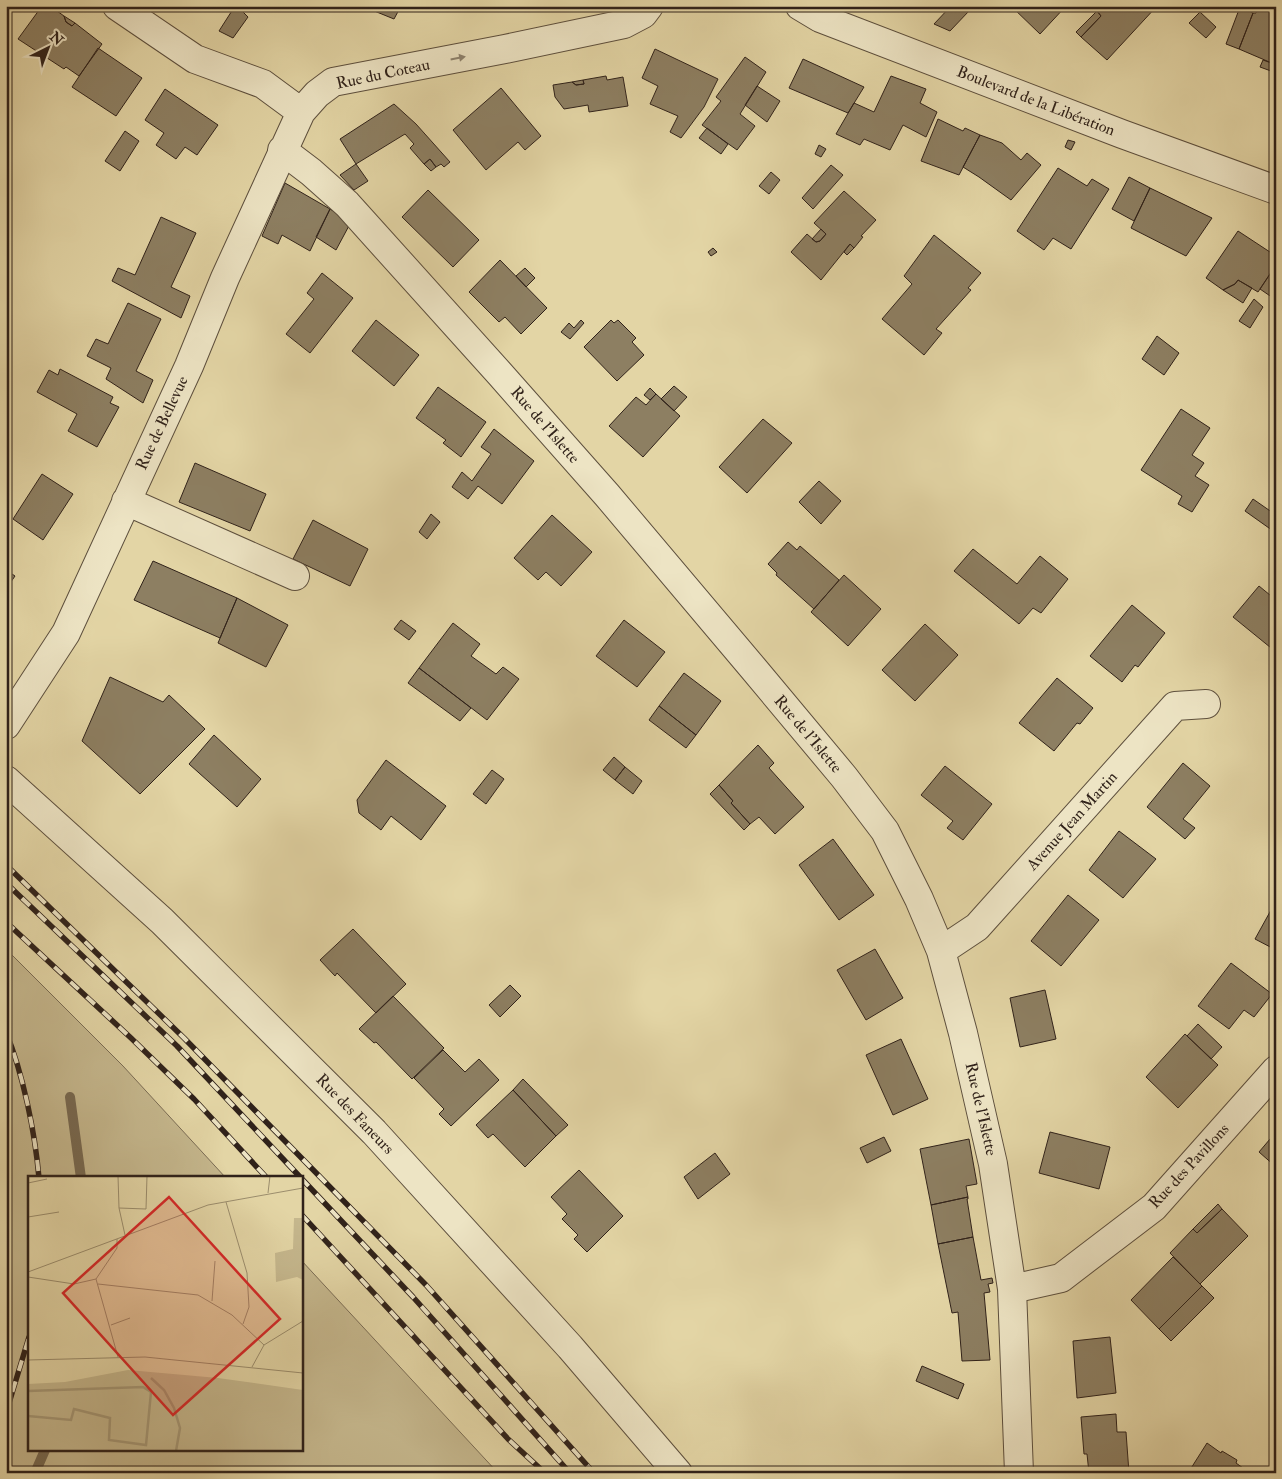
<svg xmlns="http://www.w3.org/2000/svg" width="1282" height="1479" viewBox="0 0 1282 1479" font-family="'IM FELL Double Pica',serif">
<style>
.green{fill:#c5b78d;stroke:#7a6c54}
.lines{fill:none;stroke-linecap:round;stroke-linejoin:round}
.stream{stroke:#776951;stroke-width:10}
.building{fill:#8d7f62;stroke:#30221a}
.minor-casing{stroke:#5d4f3d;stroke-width:30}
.tertiary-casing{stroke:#5d4f3d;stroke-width:30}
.minor{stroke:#ede4c4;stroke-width:28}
.tertiary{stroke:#ede4c4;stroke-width:28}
.rail-casing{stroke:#30221a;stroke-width:5.5}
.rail{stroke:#ede4c4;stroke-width:4;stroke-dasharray:11;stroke-linecap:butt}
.oneway{fill:#8e836f}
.labels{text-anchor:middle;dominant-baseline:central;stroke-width:4;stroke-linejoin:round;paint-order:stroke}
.street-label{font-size:16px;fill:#30221a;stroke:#ede4c4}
.inset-river{fill:none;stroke:#a69876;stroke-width:2.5}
.inset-road{fill:none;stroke:#9b8d6d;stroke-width:1}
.view{fill:#d62828;fill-opacity:0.15;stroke:#d62828;stroke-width:2.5}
.inset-edge{fill:none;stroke:#30221a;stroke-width:2.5}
</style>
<rect width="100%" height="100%" fill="#e3d5a5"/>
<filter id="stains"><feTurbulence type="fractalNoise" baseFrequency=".004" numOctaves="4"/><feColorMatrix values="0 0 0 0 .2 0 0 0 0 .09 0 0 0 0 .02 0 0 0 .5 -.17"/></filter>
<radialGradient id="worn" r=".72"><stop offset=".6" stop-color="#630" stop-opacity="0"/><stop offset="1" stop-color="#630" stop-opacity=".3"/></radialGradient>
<!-- green -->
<path class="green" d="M6 949 123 1066 226 1178H29V1450H301V1260L498 1473H6Z"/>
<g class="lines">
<!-- stream -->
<path class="stream" d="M70 1097 81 1178
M35 1473 45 1450"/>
</g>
<!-- building -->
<path class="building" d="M42 6H50L64 16 66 22 72 26 75 23 102 44 79 76 66 67 64 69 18 39Z
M235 6H237L248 17 233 38 219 31Z
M362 6H401L394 19Z
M951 6H964L969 11 950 31 934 24Z
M1011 6H1066L1040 34Z
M1101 6H1157L1107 60 1081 37 1101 16 1097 11Z
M1258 6H1276V73L1271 71 1274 64 1239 49 1253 13H1256Z
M1240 7 1253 13 1239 49 1226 44Z
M1097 11 1101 16 1081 37 1076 32Z
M1200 12 1216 27 1206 38 1189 23Z
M64 16 75 23 72 26 66 22Z
M98 48 142 78 116 116 72 87Z
M655 49 718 79 704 107 681 138 670 132 678 116 650 104 658 86 642 78Z
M745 57 766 72 740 114 755 126 737 150 702 125 721 101 716 97Z
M803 59 864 87 848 113 789 88Z
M1263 60 1274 64 1271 71 1260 67Z
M606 76 607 80 623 77 628 106 589 112 588 105 564 109 555 97 553 85 572 82 576 85 584 84 583 80Z
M891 76 926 89 920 103 937 112 926 137 903 125 890 150 864 139 860 145 836 134 854 103 874 112Z
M583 80 584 84 576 85 572 82Z
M757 86 780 101 767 122 745 105Z
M501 88 541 136 525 150 518 142 486 170 453 130Z
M165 89 218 125 197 155 185 147 176 159 156 145 164 133 145 120Z
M394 104 416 124 450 162 444 167 441 164 436 167 430 159 424 164 410 148 414 144 405 134 356 164 340 139Z
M938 119 963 131 965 128 980 135 959 175 921 161Z
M707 128 728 144 721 154 699 138Z
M125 131 139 141 120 171 105 161Z
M980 135 1002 143 1021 160 1027 153 1041 165 1011 200 979 177 963 167Z
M1068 140 1075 142 1071 150 1065 147Z
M819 145 826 149 821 157 815 154Z
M430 159 436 167 431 171 424 164Z
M356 164 368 181 354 190 340 175Z
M831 165 843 175 813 209 802 198Z
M1058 168 1087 186 1092 179 1109 189 1071 249 1053 238 1044 250 1017 231Z
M771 172 780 180 769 194 759 186Z
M1129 177 1150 188 1134 221 1112 209Z
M285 183 330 209 310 251 282 235 278 244 262 236Z
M1150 188 1212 218 1186 256 1131 228Z
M428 190 479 240 453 267 402 217Z
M844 191 876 220 861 236 863 237 854 248 850 244 821 280 791 252 807 234 816 242 820 241 826 234 814 223Z
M330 209 351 222 336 250 316 237Z
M161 217 196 233 171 287 190 296 181 318 112 281 118 268 135 275Z
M821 229 826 234 820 241 816 242 812 239Z
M1238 231 1276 256V265L1258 292 1238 280 1235 284 1223 290 1206 278Z
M934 235 981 273 968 288 971 290 936 329 942 333 924 355 882 319 912 284 904 276Z
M850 244 854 248 847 255 844 252Z
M713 248 717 252 711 256 708 252Z
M500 260 547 308 521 334 505 317 499 322 469 292Z
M1276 265V300L1260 289Z
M525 268 535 278 526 287 516 276Z
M322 273 353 298 310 353 286 334 314 299 307 293Z
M1238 280 1252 288 1243 303 1223 290 1235 284Z
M1254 299 1263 307 1250 328 1239 321Z
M128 303 161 319 136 371 153 380 143 403 106 379 111 368 87 356 96 339 108 344Z
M376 320 419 355 394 386 352 351Z
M581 320 584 323 570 339 561 332 569 323 574 328Z
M611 320 614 323 618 320 636 338 632 342 644 355 617 381 584 347Z
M1157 336 1179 353 1164 375 1142 359Z
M60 369 113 397 110 403 119 407 97 447 68 431 77 414 37 392 49 370 58 375Z
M674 386 687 397 674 411 661 399Z
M438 387 486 422 461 457 443 443 446 440 416 418Z
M650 388 656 394 650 400 644 395Z
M656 394 680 416 643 457 609 426 636 397 646 405Z
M1181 409 1210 428 1192 455 1204 463 1195 476 1209 485 1192 512 1178 504 1182 496 1141 470Z
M763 419 792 443 747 493 719 467Z
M494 429 534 461 502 504 478 486 468 499 452 487 462 472 472 481 491 454 481 447Z
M195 463 266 494 250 531 179 502Z
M42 474 73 494 43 540 13 519Z
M819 481 841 501 821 524 799 502Z
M1253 499 1276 515V533L1245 511Z
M431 514 440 522 427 539 419 532Z
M552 515 592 552 561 586 546 572 538 580 514 558Z
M313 520 368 549 350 586 293 559Z
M788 542 797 550 800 546 839 580 814 609 776 575 777 573 768 564Z
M973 549 1017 584 1040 556 1068 579 1041 613 1033 608 1019 624 954 571Z
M153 561 237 598 220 638 134 600Z
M6 570 15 576 6 589Z
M844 575 881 609 848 646 811 612Z
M1259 586 1276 600V652L1233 617Z
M237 598 288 625 266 667 218 643Z
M1132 605 1165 633 1138 667 1135 665 1122 682 1090 656Z
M401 620 416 631 409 640 394 629Z
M624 620 665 652 637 687 596 656Z
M453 623 480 644 471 656 496 674 503 667 519 679 487 720 419 668Z
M925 624 958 655 915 701 882 670Z
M419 668 471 708 460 721 408 683Z
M684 673 721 701 696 735 659 706Z
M110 677 163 702 169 695 205 729 140 794 82 741Z
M1057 678 1093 708 1080 724 1077 723 1054 751 1019 723Z
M659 706 696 735 686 748 649 720Z
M214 735 261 779 237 807 189 764Z
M758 745 774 763 769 768 804 807 775 834 759 817 750 824 731 803 733 801 719 785Z
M614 757 625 767 615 780 603 770Z
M386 760 446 806 421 840 391 816 381 830 359 813 357 800Z
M1183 763 1210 786 1183 819 1195 828 1185 839 1147 807Z
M945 766 992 804 963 840 947 828 953 821 921 795Z
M625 767 642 781 633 794 615 780Z
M492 770 504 779 486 804 473 794Z
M719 785 733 801 731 803 750 824 744 830 710 794Z
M1119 831 1156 859 1123 898 1089 870Z
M833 839 874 895 839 920 799 865Z
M1068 895 1099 920 1061 966 1031 941Z
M1276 901V950L1255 939Z
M353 929 406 984 376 1013 337 973 335 976 320 960Z
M875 949 903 998 866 1020 837 970Z
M1231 963 1272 994 1254 1017 1244 1010 1229 1029 1198 1006Z
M510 985 521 996 500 1017 489 1005Z
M1045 990 1056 1039 1020 1047 1010 998Z
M393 996 444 1048 412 1079 376 1042 374 1043 359 1029Z
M1198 1024 1222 1047 1211 1059 1187 1036Z
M1185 1034 1218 1065 1178 1108 1146 1077Z
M901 1039 928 1099 893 1115 866 1055Z
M443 1050 465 1072 479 1059 499 1080 451 1126 439 1114 444 1109 414 1078Z
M523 1079 568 1125 556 1136 513 1090Z
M513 1090 556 1136 525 1167 493 1134 488 1138 476 1125Z
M1050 1132 1110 1147 1099 1189 1039 1173Z
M1276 1132V1167L1259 1152Z
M884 1137 891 1151 867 1163 860 1148Z
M969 1139 977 1184 966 1186 968 1197 931 1205 920 1149Z
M715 1153 730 1174 698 1199 684 1177Z
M579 1170 623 1216 587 1252 574 1239 578 1235 562 1219 567 1214 551 1197Z
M968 1197V1199H967L973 1237 938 1244 931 1205Z
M1218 1204 1222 1209 1197 1233 1193 1229Z
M1222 1209 1248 1236 1200 1284 1170 1253 1193 1229 1197 1233Z
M973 1237 981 1280 992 1278 993 1283 988 1284 990 1292 984 1293 990 1360 962 1361 958 1312 952 1313 938 1244Z
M1173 1257 1202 1286 1159 1329 1131 1300Z
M1202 1286 1214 1298 1171 1341 1159 1329Z
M1110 1337 1116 1393 1077 1398 1073 1341Z
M922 1366 964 1384 958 1399 916 1381Z
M1116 1414 1117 1432H1126L1129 1473H1089L1087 1454H1084L1081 1417Z
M1207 1443 1221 1453 1222 1451 1237 1460 1236 1463 1250 1473H1188Z"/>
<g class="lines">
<!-- minor casing -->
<g class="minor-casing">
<path id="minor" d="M117 6 195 59 263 84 301 112
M282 150 311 172 347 204 500 374 607 495 753 668 844 777 885 831 919 899 941 951 963 1033 993 1164 1012 1289 1019 1473
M126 501 295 576
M6 725 66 633 189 366 225 278 301 112 317 94 333 82 505 49 624 24 643 14 649 6
M941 951 977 927 1175 706 1206 704
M1012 1289 1061 1278 1154 1207 1276 1070"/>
</g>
<!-- tertiary casing -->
<g class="tertiary-casing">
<path id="tertiary" d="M800 6 820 18 1122 134 1276 190
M6 780 162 921 374 1132 570 1347 678 1473"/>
</g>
<!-- minor -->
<use href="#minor" class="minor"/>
<!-- tertiary -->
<use href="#tertiary" class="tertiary"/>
<!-- rail casing -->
<g class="rail-casing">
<path id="rail" d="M6 865 184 1038 426 1285 594 1473
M6 883 177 1046 301 1178
M6 922 131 1038 194 1099 267 1178
M6 1032C23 1074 35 1132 39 1178
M301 1178 413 1297 570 1473
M301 1214 508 1439 545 1473
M6 1413 29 1337"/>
</g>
<!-- rail -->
<use href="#rail" class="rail"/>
</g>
<!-- one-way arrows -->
<defs><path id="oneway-solid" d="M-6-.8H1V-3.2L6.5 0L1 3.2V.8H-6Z" transform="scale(1.25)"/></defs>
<use class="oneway" href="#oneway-solid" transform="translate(458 58) rotate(-11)"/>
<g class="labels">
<!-- street labels -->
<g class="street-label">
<text transform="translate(383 74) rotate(-12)">Rue du Coteau</text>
<text transform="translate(1036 101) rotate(21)">Boulevard de la Libération</text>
<text transform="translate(162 423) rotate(-65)">Rue de Bellevue</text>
<text transform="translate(545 425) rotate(49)">Rue de l'Islette</text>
<text transform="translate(808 734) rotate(50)">Rue de l'Islette</text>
<text transform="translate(1072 821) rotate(-48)">Avenue Jean Martin</text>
<text transform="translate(981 1109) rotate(77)">Rue de l'Islette</text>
<text transform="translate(355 1114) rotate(46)">Rue des Faneurs</text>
<text transform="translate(1189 1166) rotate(-47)">Rue des Pavillons</text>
</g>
</g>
<!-- overview -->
<g transform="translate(28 1176)">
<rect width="275" height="275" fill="#e3d5a5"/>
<path d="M266 42H275V104L269 101 248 106 247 77 265 73ZM100 194 190 202 275 214V275H0V208L37 206Z" fill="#c5b78d"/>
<path class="inset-river" d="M123 202 136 214 146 232 152 252 148 275M0 215 115 211 123 216 118 269 81 264 82 242 46 233 43 244 0 240"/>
<path class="inset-road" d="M90 0 91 32 97 59M0 7 19 3M240 17 242 0M198 26 219 97 221 131 215 148M91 32 118 33 119 0M0 41 31 36M0 96 180 29 275 12M0 101 46 108 68 103M68 103 90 181M68 103 89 72V63M70 108 170 119 204 139 236 169 275 145M184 125 187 85M83 149 102 142M0 184 117 181 275 197M224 191 236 169"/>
<path class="view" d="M141 21 252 143 145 239 35 117Z"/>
<rect width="275" height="275" class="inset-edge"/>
</g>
<!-- margin -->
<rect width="1282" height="1479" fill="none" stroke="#e3d5a5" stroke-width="25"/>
<rect x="8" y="8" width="1267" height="1464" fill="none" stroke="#30221a" stroke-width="2.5"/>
<rect x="12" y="12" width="1257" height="1454" fill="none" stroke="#30221a"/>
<!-- north arrow -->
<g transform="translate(48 48) rotate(42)" stroke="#ede4c4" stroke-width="4" paint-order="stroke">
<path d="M0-4L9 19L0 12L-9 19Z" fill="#30221a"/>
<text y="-8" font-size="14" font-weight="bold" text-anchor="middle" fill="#30221a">N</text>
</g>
<rect width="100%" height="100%" filter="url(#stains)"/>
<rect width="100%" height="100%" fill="url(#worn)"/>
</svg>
